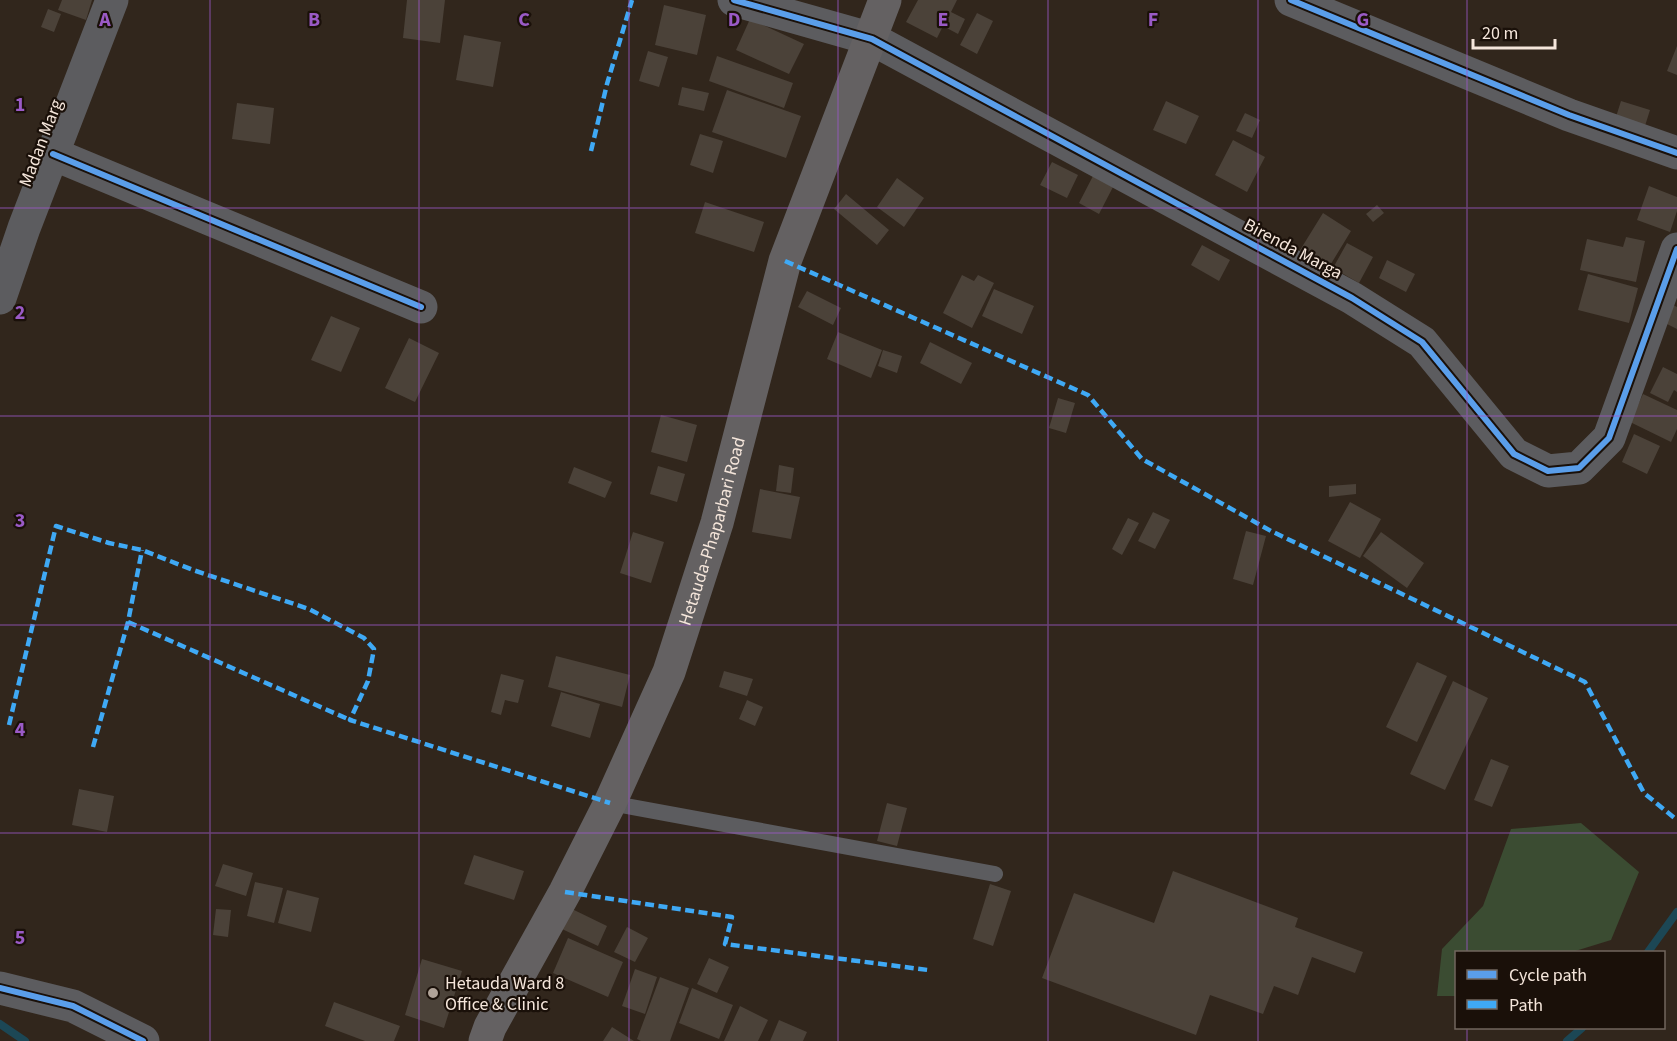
<svg xmlns="http://www.w3.org/2000/svg" width="1677" height="1041" viewBox="0 0 1677 1041" font-family="'Source Sans 3',sans-serif">
<style>
.green{fill:#3b4c32}
.lines{fill:none;stroke-linecap:round;stroke-linejoin:round}
.stream{stroke:#1c4755;stroke-width:8}
.building{fill:#4b4239}
.lane{stroke:#5c5c5f;stroke-width:16}
.street{stroke:#5c5c5f;stroke-width:33}
.highway{stroke:#646162;stroke-width:33}
.quiet{stroke:#3fa9f5;stroke-width:4.5;stroke-dasharray:9 4.5;stroke-linecap:butt}
.cycleway-casing{stroke:#1a1009;stroke-width:10}
.cycleway{stroke:#5a9eea;stroke-width:6}
.grid{fill:none;stroke:#9a5ac6;stroke-width:1.5;stroke-opacity:0.55}
.poi-dot{fill:#b0a398;stroke:#1a1009;stroke-width:2}
.labels{text-anchor:middle;dominant-baseline:central;stroke-width:4.5;stroke-linejoin:round;paint-order:stroke}
.street-label{font-size:18px;fill:#f5e6db;stroke:#1a1009}
.poi-label{font-size:18px;fill:#f5e6db;stroke:#1a1009;text-anchor:start}
.grid-label{font-size:20px;text-anchor:middle;font-weight:bold;fill:#9a5ac6;stroke:#1a1009;stroke-width:4.5;stroke-linejoin:round;paint-order:stroke}
</style>
<rect width="100%" height="100%" fill="#31261c"/>
<!-- green -->
<path class="green" d="M1581 823 1639 872 1611 940 1572 952H1456V996H1437L1442 949 1483 906 1511 829Z"/>
<g class="lines">
<!-- stream -->
<path class="stream" d="M1648 952 1677 912
M0 1024 25 1041
M1567 1041 1582 1028"/>
</g>
<!-- building -->
<path class="building" d="M62 0H92L86 20 58 10Z
M407 0H445L440 43 403 38Z
M918 0H957L951 12 965 19 958 34 943 26 937 38 906 22Z
M664 5 706 15 697 55 655 45Z
M48 9 61 14 54 32 41 27Z
M977 13 993 21 977 54 960 45Z
M750 19 804 44 789 74 736 50Z
M464 35 501 42 493 87 456 80Z
M1677 46V75L1667 71Z
M648 51 668 57 659 87 639 81Z
M717 56 793 83 784 108 709 81Z
M682 87 709 93 704 111 678 105Z
M727 90 801 116 786 158 712 132Z
M1166 101 1199 116 1186 144 1153 130Z
M1621 101 1650 110 1644 129 1615 120Z
M237 103 274 108 270 144 232 139Z
M1245 113 1260 120 1252 138 1236 131Z
M700 134 723 141 713 173 690 165Z
M1233 140 1265 157 1247 192 1215 175Z
M1052 162 1078 175 1067 198 1040 185Z
M1093 176 1113 187 1099 214 1079 203Z
M897 178 924 198 904 227 877 207Z
M1649 186 1677 197V211L1670 232 1637 220Z
M846 194 889 230 877 245 834 209Z
M705 202 764 222 754 252 695 233Z
M1377 205 1384 213 1373 222 1366 214Z
M1323 213 1351 231 1326 272 1297 255Z
M1626 237 1645 241 1636 282 1580 270 1587 239 1623 247Z
M1347 243 1373 257 1359 283 1333 268Z
M1202 245 1230 260 1219 281 1191 265Z
M1387 260 1415 274 1406 292 1379 278Z
M1588 274 1638 288 1629 323 1578 310Z
M962 275 974 281 978 275 994 283 972 328 943 313Z
M994 289 1034 306 1022 334 982 316Z
M807 291 841 308 833 325 798 307Z
M1673 305 1677 307V329L1665 323Z
M331 316 360 328 341 372 311 360Z
M838 332 882 350 871 378 827 359Z
M409 338 439 353 415 402 385 388Z
M930 342 972 363 961 384 920 363Z
M883 350 902 356 897 373 878 366Z
M1663 367 1677 374V392L1674 390 1668 402 1650 393Z
M1643 394 1677 410V429L1671 442 1630 422Z
M1058 398 1075 403 1066 433 1049 428Z
M661 415 697 425 687 462 651 452Z
M1634 434 1660 446 1647 474 1622 462Z
M779 465 794 468 791 493 776 491Z
M658 466 685 474 677 502 650 494Z
M574 467 612 482 605 498 568 483Z
M1356 484V494L1329 497V486Z
M760 489 800 497 791 539 752 532Z
M1350 502 1381 519 1360 558 1328 541Z
M1153 512 1170 520 1155 549 1138 541Z
M1128 518 1139 523 1122 555 1112 549Z
M1246 531 1266 536 1253 585 1233 579Z
M633 532 664 542 651 583 620 573Z
M1381 532 1424 563 1407 588 1363 556Z
M556 656 630 675 622 707 548 687Z
M1417 662 1447 676 1417 742 1386 727Z
M724 671 753 679 747 696 719 687Z
M501 674 524 680 518 703 505 700 501 715 491 712Z
M1453 681 1488 698 1445 790 1410 774Z
M561 692 600 704 590 738 551 726Z
M747 700 763 707 755 726 739 719Z
M1491 759 1509 766 1492 807 1474 800Z
M79 789 114 796 107 832 72 825Z
M887 803 907 808 897 846 877 841Z
M474 855 524 871 514 900 464 884Z
M223 864 253 873 246 896 215 886Z
M1173 871 1298 918 1295 927 1363 952 1355 973 1312 957 1298 995 1274 986 1263 1014 1210 995 1196 1035 1042 978 1074 893 1154 923Z
M255 882 283 888 274 923 247 916Z
M990 884 1011 891 993 946 973 939Z
M287 890 319 898 311 932 278 923Z
M216 909 231 910 228 937 213 935Z
M572 909 607 926 598 946 562 929Z
M627 927 648 938 635 962 614 952Z
M568 938 623 962 608 997 553 973Z
M709 958 729 967 717 993 697 984Z
M422 959 462 971 444 1028 405 1015Z
M635 969 657 977 645 1014 622 1006Z
M660 977 689 988 670 1041H641L637 1039Z
M692 988 733 1005 719 1039 679 1023Z
M334 1002 400 1026 394 1041H365L325 1026Z
M740 1006 768 1020 758 1041H724Z
M779 1020 807 1032 803 1041H770Z
M612 1027 634 1041H603Z"/>
<g class="lines">
<!-- lane -->
<path class="lane" d="M610 803 995 874"/>
<!-- street -->
<path class="street" d="M734 0 872 39 1352 298 1422 342 1514 454 1548 471 1579 468 1609 438 1677 249
M1291 0 1569 115 1677 153
M53 154 421 307
M0 298 24 228 112 0
M0 988 73 1006 143 1041"/>
<!-- highway -->
<path class="highway" id="s1" d="M485 1041 490 1027 565 892 610 803 669 672 717 523 785 261 885 0"/>
<!-- quiet -->
<path class="quiet" d="M591 151 607 84 632 0
M785 261 1088 395 1142 459 1271 531 1585 682 1644 793 1677 820
M128 622 350 720
M9 725 56 526 109 543 142 550 193 570 309 609 364 638 374 649 368 681 350 720 610 803
M93 747 128 622 142 550
M565 892 732 917 725 944 928 970"/>
<!-- cycleway casing -->
<g class="cycleway-casing">
<path id="cycleway" d="M734 0 872 39 1352 298 1422 342 1514 454 1548 471 1579 468 1609 438 1677 249
M1291 0 1569 115 1677 153
M53 154 421 307
M0 988 73 1006 143 1041"/>
</g>
<!-- cycleway -->
<use href="#cycleway" class="cycleway"/>
</g>
<!-- grid -->
<path class="grid" d="M210 0V1041M419 0V1041M629 0V1041M838 0V1041M1048 0V1041M1258 0V1041M1467 0V952M0 208H1677M0 416H1677M0 625H1677M0 833H1677M1467 1028V1041"/>
<!-- markers -->
<circle class="poi-dot" cx="433" cy="993" r="6"/>
<g class="labels">
<!-- street labels -->
<g class="street-label">
<text transform="translate(41 143) rotate(-69)">Madan Marg</text>
<text transform="translate(1293 249) rotate(28)">Birenda Marga</text>
<text stroke="none"><textPath href="#s1" startOffset="560">Hetauda-Phaparbari Road</textPath></text>
</g>
<!-- poi labels -->
<g class="poi-label">
<text x="445" y="983">Hetauda Ward 8<tspan x="445" dy="21">Office &amp; Clinic</tspan></text>
</g>
</g>
<g class="grid-label">
<text x="105" y="26">A</text>
<text x="314" y="26">B</text>
<text x="524" y="26">C</text>
<text x="734" y="26">D</text>
<text x="943" y="26">E</text>
<text x="1153" y="26">F</text>
<text x="1363" y="26">G</text>
<text x="20" y="111">1</text>
<text x="20" y="319">2</text>
<text x="20" y="527">3</text>
<text x="20" y="736">4</text>
<text x="20" y="944">5</text>
</g>
<!-- legend -->
<rect x="1455" y="951" width="210" height="78" fill="#1a1009" stroke="#72665d" stroke-width="1.5"/>
<rect x="1467" y="970" width="30" height="9" fill="#5a9eea" stroke="#72665d" stroke-width="1.5"/>
<text x="1509" y="981" font-size="18" fill="#f5e6db">Cycle path</text>
<rect x="1467" y="1000" width="30" height="9" fill="#3fa9f5" stroke="#72665d" stroke-width="1.5"/>
<text x="1509" y="1011" font-size="18" fill="#f5e6db">Path</text>
<!-- scale -->
<path d="M1473 39v9h82v-9" fill="none" stroke="#f5e6db" stroke-width="3"/>
<text x="1482" y="39" font-size="18" fill="#f5e6db" stroke="#1a1009" stroke-width="4.5" paint-order="stroke">20 m</text>
</svg>
